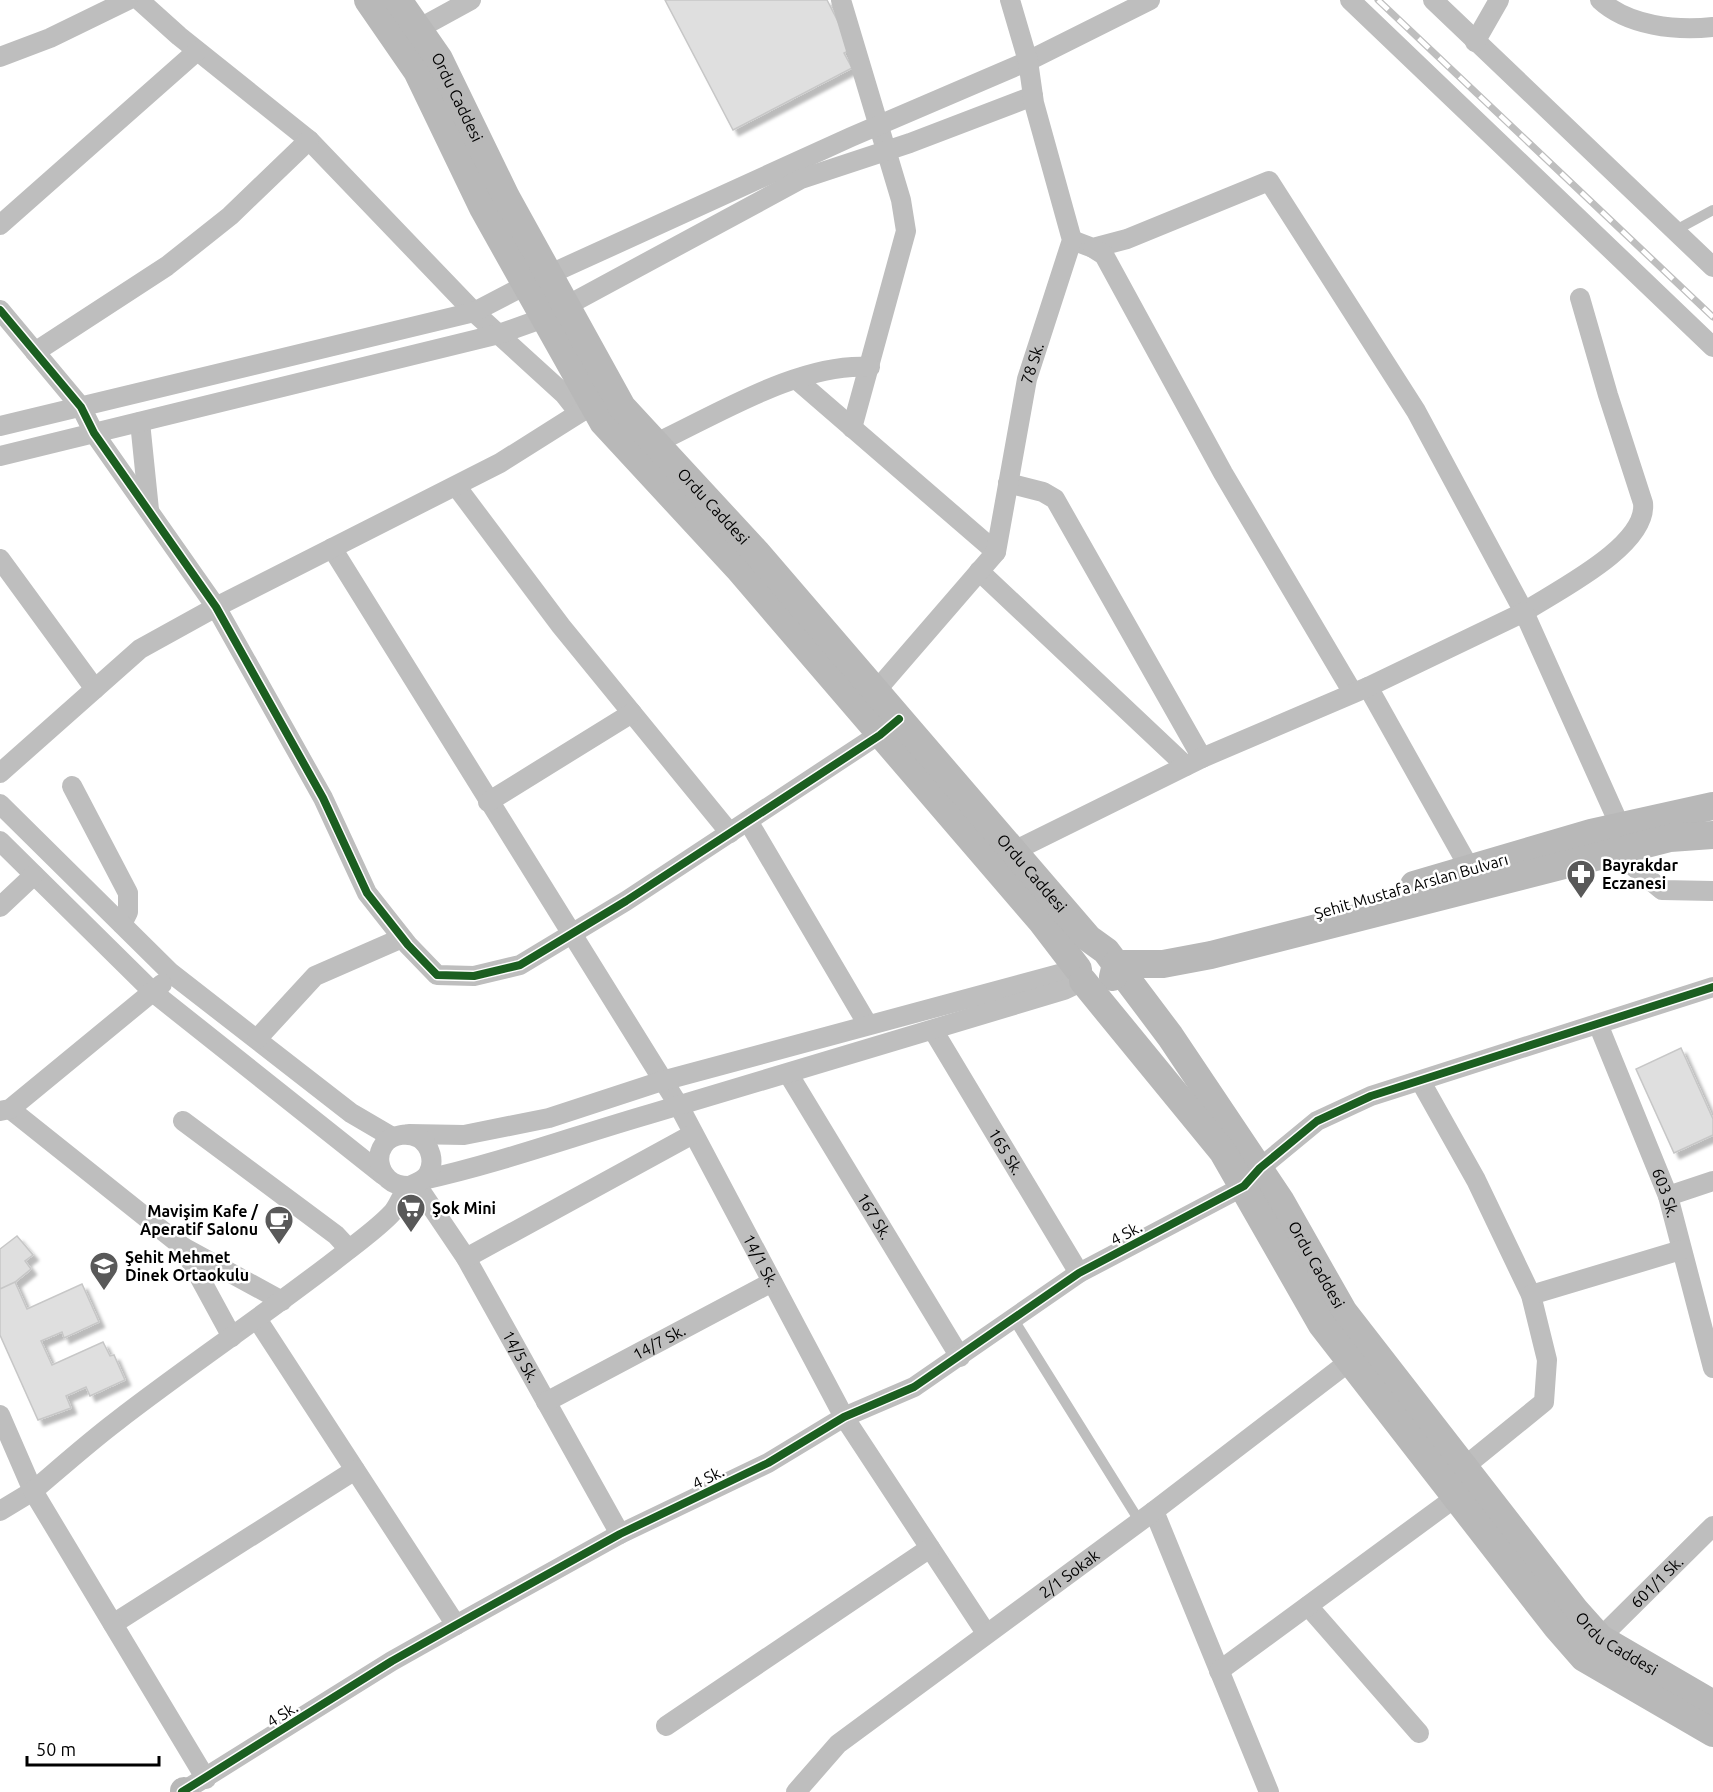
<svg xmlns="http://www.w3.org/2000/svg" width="1713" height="1792" viewBox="0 0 1713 1792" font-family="Ubuntu,sans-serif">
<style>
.building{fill:#dfdfdf;stroke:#c7c7c7;stroke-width:1.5;filter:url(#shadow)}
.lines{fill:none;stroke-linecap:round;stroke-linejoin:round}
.service{stroke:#bebebe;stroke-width:10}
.minor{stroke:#bebebe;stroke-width:20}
.secondary{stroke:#b8b8b8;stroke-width:28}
.rail-casing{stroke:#bebebe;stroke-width:7}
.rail{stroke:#fff;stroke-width:4.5;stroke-dasharray:14;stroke-linecap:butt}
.cycleway-casing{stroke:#fff;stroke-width:11}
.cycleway{stroke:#1b5e20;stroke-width:8}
.labels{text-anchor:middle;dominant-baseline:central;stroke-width:5;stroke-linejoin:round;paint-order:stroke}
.street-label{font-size:16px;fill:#000;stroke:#fff}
.poi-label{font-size:16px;font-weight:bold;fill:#000;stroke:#fff;text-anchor:start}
</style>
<defs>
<filter id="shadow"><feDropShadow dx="5.5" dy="5.5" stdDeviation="1.5" flood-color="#0004"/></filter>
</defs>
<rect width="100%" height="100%" fill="#fff"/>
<!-- building -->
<path class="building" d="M665 0H827L852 49 844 53 852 68 733 130Z
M1681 1048 1713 1119V1135L1674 1153 1636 1069Z
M17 1236 33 1255 25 1261 31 1269 15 1282 0 1289V1249Z
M15 1282 27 1309 82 1284 99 1322 64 1338 62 1332 41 1341 52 1365 103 1342 110 1356 114 1355 125 1380 90 1396 86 1387 66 1396 71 1408 38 1420 0 1335V1289Z"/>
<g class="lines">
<!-- service -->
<path class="service" d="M1676 230 1713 210
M1014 1320 1140 1522"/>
<!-- minor -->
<g class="minor">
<path d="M139 0 179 36 309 140 474 312 564 394 579 413"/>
<path d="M841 0 901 200 906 231 852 428"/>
<path d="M1350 0 1713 347"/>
<path d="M1433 0 1713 267"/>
<path d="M1600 0C1628 26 1676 31 1713 27"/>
<path d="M418 29 471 0"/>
<path d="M1475 42 1499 0"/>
<path d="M0 57 50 38 128 0"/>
<path d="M0 225 197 51"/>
<path d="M1072 240 1093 248 1127 239 1269 181 1416 411 1524 612C1556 591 1648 546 1643 503L1608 395 1580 298"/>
<path d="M1093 248 1104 255 1223 473 1353 693"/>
<path d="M0 310 81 407 94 433 216 607 323 798 367 893 408 945 437 975 474 976 520 965 626 901 890 727"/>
<path d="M35 352 167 266 230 216 309 140"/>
<path d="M797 380 996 552"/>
<path d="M140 422 149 510"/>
<path d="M0 426 474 312 526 285 851 137 1028 61 1150 0"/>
<path d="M656 443C718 414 801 362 870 367"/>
<path d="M0 456 499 334 544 318 801 179 910 143 1033 96"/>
<path d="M1008 483 1043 492 1055 499 1202 758"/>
<path d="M456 486 561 626 730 833"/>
<path id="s1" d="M332 548 679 1106 844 1417 986 1633"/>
<path d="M0 559 95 689"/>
<path d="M979 571 1186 766"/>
<path d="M1368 687 1470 869"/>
<path id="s2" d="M868 700 996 552 1027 379 1072 240 1034 103 1028 61 1010 0"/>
<path d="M0 773 140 649 216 607 500 463 592 405"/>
<path d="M72 786 128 893V912L122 924"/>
<path d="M488 802 632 713"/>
<path d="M0 804 171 973 351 1113 392 1137"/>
<path d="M748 821 868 1025"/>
<path d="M0 841 154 993 383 1175"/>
<path d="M1014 851 1202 758 1368 687 1524 612 1620 826"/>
<path d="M1616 852 1662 890 1713 891"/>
<path d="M0 907 34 875"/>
<path id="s3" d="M1598 1024 1668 1196 1713 1368"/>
<path id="s4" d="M933 1030 1079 1273"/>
<path d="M257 1039 315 976 402 938"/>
<path id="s5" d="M789 1075 960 1357"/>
<path d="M1421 1082 1476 1180 1531 1295 1547 1360 1544 1402 1464 1467"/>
<path d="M10 1109 183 1247 232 1337"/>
<path d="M0 1111 10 1109 162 984"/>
<path d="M183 1121 336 1235 349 1249"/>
<path d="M409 1134 464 1135 549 1118 662 1081 1078 969"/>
<path d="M423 1180C500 1163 574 1136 650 1114 788 1073 926 1032 1064 990L1083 981"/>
<path id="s6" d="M416 1184 466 1258 620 1534"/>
<path d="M1668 1196 1713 1181"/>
<path d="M183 1247 282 1301"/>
<path d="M466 1258 693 1134"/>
<path d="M1531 1295 1681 1250"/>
<path d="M257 1319 456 1625"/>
<path id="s7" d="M546 1402 772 1282"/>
<path d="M0 1415 33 1491 0 1511"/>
<path d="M1154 1511 1269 1792"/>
<path d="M1308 1606 1419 1733"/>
<path d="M113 1624 355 1470"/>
<path id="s8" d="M1600 1638 1713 1526"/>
<path d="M1219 1671 1456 1497"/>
<path d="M666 1726 930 1548"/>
<path d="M206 1779 33 1491C60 1468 88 1443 117 1421 192 1363 272 1310 347 1251 362 1239 379 1227 392 1213 399 1206 402 1192 410 1186 416 1182 423 1182 428 1174 435 1162 431 1146 419 1138 413 1135 407 1134 401 1135 368 1140 374 1187 409 1186"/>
<path d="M182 1792 392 1661 456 1625 620 1534 768 1463 844 1417 914 1387 1079 1273 1244 1186 1260 1168 1317 1121 1371 1096 1713 987"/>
<path id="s9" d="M796 1792 838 1744 1154 1511 1350 1361"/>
</g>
<!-- secondary -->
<g class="secondary">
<path d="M368 0 417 71 483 208 603 422 738 568 1042 922 1078 969"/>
<path id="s10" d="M398 0 439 59 506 197 622 407 756 552 1088 938 1106 951 1170 1036 1280 1200 1343 1311 1575 1610 1600 1638 1713 1704"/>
<path d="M1414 885 1591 833 1713 806"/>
<path d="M1113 977 1116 964H1163L1211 955 1670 838 1713 835"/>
<path d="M1083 981 1223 1152 1322 1325 1556 1626 1584 1658 1713 1733"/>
<path d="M184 1791 185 1792"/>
</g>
<!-- rail casing -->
<g class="rail-casing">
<path id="rail" d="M1378 0 1713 317"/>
</g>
<!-- rail -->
<use href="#rail" class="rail"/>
<!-- cycleway casing -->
<g class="cycleway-casing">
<path id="cycleway" d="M0 310 81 407 94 433 216 607 323 798 367 893 408 945 437 975 474 976 520 965 626 901 880 735 899 719
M182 1792 392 1661 456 1625 620 1534 768 1463 844 1417 914 1387 1079 1273 1244 1186 1260 1168 1317 1121 1371 1096 1713 987"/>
</g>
<!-- cycleway -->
<use href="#cycleway" class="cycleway"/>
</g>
<!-- icons -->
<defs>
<g id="pharmacy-pin" transform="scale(1.5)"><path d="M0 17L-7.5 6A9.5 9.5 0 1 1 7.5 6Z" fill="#595959" stroke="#fff"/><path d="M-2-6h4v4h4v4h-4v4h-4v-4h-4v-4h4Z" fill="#fff"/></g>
<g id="supermarket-pin" transform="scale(1.5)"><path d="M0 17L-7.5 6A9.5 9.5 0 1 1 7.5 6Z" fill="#595959" stroke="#fff"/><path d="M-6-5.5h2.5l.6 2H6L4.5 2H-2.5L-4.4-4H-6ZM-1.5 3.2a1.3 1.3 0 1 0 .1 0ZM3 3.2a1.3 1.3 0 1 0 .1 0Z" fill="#fff"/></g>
<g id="cafe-pin" transform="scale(1.5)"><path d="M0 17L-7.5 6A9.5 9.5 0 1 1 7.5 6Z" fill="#595959" stroke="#fff"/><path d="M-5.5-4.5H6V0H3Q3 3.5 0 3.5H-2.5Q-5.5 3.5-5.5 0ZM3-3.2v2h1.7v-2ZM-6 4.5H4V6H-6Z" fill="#fff"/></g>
<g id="school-pin" transform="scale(1.5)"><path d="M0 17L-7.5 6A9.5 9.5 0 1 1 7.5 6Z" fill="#595959" stroke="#fff"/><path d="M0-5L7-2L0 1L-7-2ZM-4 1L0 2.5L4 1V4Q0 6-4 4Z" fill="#fff"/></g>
</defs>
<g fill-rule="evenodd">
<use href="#pharmacy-pin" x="1581" y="874"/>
<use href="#supermarket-pin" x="411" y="1208"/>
<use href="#cafe-pin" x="279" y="1220"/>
<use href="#school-pin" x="104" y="1266"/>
</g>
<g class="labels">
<!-- street labels -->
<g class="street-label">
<text stroke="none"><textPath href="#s10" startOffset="114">Ordu Caddesi</textPath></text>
<text stroke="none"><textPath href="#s2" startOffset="388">78 Sk.</textPath></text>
<text stroke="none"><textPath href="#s10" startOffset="600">Ordu Caddesi</textPath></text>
<text stroke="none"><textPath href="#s10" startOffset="1086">Ordu Caddesi</textPath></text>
<text transform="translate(1411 886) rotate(-16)">Şehit Mustafa Arslan Bulvarı</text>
<text stroke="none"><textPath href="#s4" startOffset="142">165 Sk.</textPath></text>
<text stroke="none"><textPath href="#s3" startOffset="182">603 Sk.</textPath></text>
<text stroke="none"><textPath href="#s5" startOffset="165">167 Sk.</textPath></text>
<text transform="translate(1126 1233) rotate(-28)">4 Sk.</text>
<text stroke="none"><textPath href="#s1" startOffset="832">14/1 Sk.</textPath></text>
<text stroke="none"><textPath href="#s10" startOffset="1572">Ordu Caddesi</textPath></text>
<text stroke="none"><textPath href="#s7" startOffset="128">14/7 Sk.</textPath></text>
<text stroke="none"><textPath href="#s6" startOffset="202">14/5 Sk.</textPath></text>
<text transform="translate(708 1477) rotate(-26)">4 Sk.</text>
<text stroke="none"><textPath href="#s9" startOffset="351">2/1 Sokak</textPath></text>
<text stroke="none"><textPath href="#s8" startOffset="80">601/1 Sk.</textPath></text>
<text stroke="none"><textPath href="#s10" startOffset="2058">Ordu Caddesi</textPath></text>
<text transform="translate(282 1714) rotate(-32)">4 Sk.</text>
</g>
<!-- poi labels -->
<g class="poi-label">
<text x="1602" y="865">Bayrakdar<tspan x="1602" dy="18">Eczanesi</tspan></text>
<text x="432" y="1208">Şok Mini</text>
<text x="258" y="1211" text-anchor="end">Mavişim Kafe /<tspan x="258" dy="18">Aperatif Salonu</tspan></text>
<text x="125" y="1257">Şehit Mehmet<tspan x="125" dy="18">Dinek Ortaokulu</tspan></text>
</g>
</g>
<!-- scale -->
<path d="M27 1756v9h132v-9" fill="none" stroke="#000000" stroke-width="3"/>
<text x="36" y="1756" font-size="18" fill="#000000" stroke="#ffffff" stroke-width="4.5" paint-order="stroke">50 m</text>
</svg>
